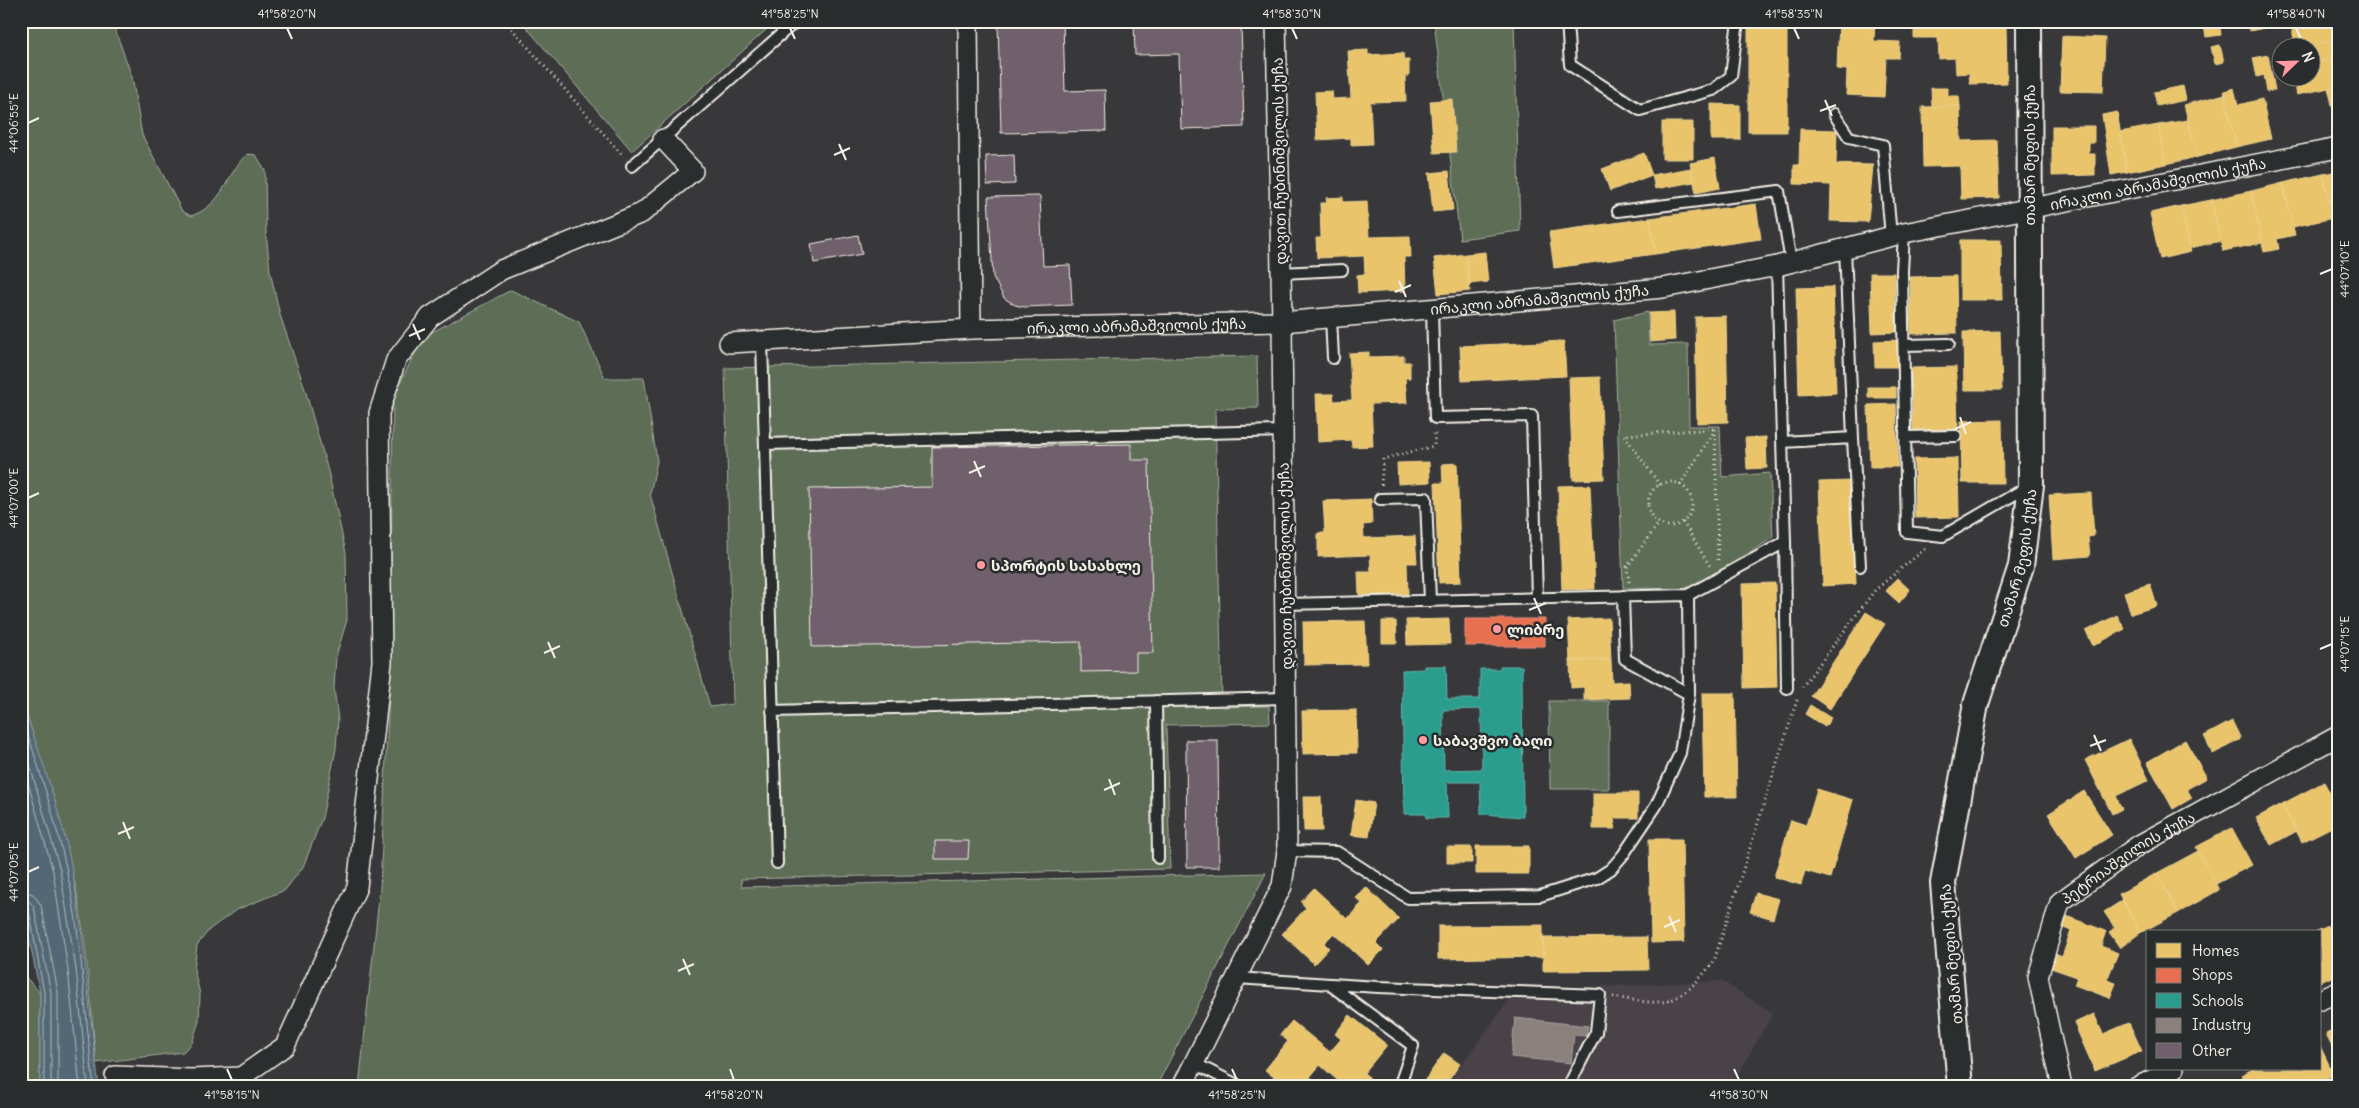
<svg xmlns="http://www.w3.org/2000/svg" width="2359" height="1108" viewBox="0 0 2359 1108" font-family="Delius,'Noto Sans Georgian',sans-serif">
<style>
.built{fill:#494349}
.green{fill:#5d6d56;stroke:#a8af9f}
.water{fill:#526776;stroke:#939ea4}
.homes{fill:#e9c46a;stroke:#ecd290}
.shops{fill:#e76f51;stroke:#eb967e}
.schools{fill:#2a9d8f;stroke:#67b6aa;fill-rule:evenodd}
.industry{fill:#8a817c;stroke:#aaa39c}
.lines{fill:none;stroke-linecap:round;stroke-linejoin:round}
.shore{stroke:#b3baba;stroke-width:1}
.building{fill:#70606c;stroke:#f4f1e8}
.service-casing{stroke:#f4f1e8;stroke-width:14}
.minor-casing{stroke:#f4f1e8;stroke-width:22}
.tertiary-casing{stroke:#f4f1e8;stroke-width:28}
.path{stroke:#f4f1e8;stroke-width:3;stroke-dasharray:1 4;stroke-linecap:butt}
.service{stroke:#2a2d2e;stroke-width:10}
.minor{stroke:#2a2d2e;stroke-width:19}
.tertiary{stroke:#2a2d2e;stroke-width:24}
.ticks{fill:none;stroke:#f4f1e8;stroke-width:2}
.poi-dot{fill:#ff9aa2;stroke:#2a2d2e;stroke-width:2}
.labels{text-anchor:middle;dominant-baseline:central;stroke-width:5;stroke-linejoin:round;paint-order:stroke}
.street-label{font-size:15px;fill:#f4f1e8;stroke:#2a2d2e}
.poi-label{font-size:15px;font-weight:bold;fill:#f4f1e8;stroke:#2a2d2e;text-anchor:start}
.neatline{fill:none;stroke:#f4f1e8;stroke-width:2}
.ticks-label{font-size:12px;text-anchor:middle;fill:#f4f1e8}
</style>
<rect width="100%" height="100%" fill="#38373a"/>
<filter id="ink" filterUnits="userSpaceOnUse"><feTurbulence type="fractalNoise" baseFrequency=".02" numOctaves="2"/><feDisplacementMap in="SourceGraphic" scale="10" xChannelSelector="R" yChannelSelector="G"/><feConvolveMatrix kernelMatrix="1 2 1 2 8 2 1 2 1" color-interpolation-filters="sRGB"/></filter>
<g filter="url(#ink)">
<!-- built -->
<path class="built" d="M1722 981 1773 1013 1731 1087H1445L1516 990Z"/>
<!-- green -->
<path class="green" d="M21 21H112L132 77 142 135 182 211 191 216C225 204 225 175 247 154L256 155 265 170 266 232 270 271 280 315 304 386 328 471 346 553 347 620 336 656 334 688 338 720 336 749 322 818 303 867 285 890 236 910 210 929 197 945 194 970 200 994 199 1021 192 1043 183 1052 96 1063C90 999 86 927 71 866 58 809 39 753 21 698Z
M521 21H776L632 151Z
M1434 21H1514L1520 231 1460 239Z
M511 290 579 322 605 378H644L657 461 650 494 710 707 733 704 725 368 1257 356 1258 408 1215 409 1222 700V707L1269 706 1270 723 1166 725 1170 869 741 879 742 887 1266 873 1156 1087H359L380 888 390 672 393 397 423 337Z
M1648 312 1649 345 1688 344 1689 426H1720L1722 477 1770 473 1773 538 1690 589 1623 588 1614 320Z
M1549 701H1609V789H1550Z
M21 972 40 993V1087H21Z"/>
<!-- water -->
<path class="water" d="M21 698C39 753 61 811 72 869 85 941 89 1014 99 1087H40V993L21 898Z"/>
<!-- homes -->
<path class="homes" d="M1748 21H1787V132H1748Z
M1839 21H1875L1874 41 1900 42 1899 58H1886L1884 97 1846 95 1847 70 1837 69Z
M1914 21H2006L2007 83 1970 84 1969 73 1956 74 1955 58 1939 59 1938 38H1914Z
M2203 21H2219L2221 35 2206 37Z
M2248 21H2262L2264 28 2250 31Z
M2290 21H2338V39L2296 48Z
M2062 36 2105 38 2103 92 2060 91Z
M2338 39V57L2312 64V48H2302Z
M2220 45 2224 62 2215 64 2211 47Z
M1368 50V55L1403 53 1404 60H1409V76H1405L1406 101 1370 102 1372 144 1351 145V138L1317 140 1315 92 1332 91 1333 99 1351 98 1348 51Z
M2268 55 2275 90 2267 92 2264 75 2257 77 2253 58Z
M2338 57V86L2297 95 2293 78H2312V64Z
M2183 86 2186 100 2157 106 2154 92Z
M2338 86V130L2328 88Z
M1931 88H1948V96H1959L1960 106 1932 107Z
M2234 88 2238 105 2262 99 2271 139 2236 147 2224 91Z
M2225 94 2236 147 2198 157 2184 105Z
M1452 99 1456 152 1434 153 1430 101Z
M1711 104 1740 105V140H1711Z
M1960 106 1961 141 1997 140 1999 198 1961 199 1960 166 1923 167 1922 107Z
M2117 112 2127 172 2111 175 2102 115Z
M2188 120 2198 157 2166 164 2158 125Z
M1662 122H1693V159H1662Z
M2158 125 2166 164 2127 172 2120 132Z
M2052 126H2094V143H2089V154H2095V175L2052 176Z
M1800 129 1837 130 1836 164 1873 165 1868 222 1830 221 1831 185 1794 184V165H1799Z
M1644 153 1652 175 1610 191 1602 169Z
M1715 158 1720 188 1696 193 1690 163Z
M1691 168 1694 182 1655 189 1652 175Z
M1449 171 1453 210 1433 212 1429 173Z
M2338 171V217L2333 218 2323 174Z
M2323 174 2333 218 2293 227 2283 183Z
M2283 183 2295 235 2277 239 2279 249 2264 252 2251 191Z
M2251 191 2262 243 2223 251 2211 200Z
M1343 197V202L1367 201 1369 237 1410 236 1411 257H1404L1405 291 1358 293 1357 275 1365 274 1364 256 1317 258 1316 238H1321L1320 203H1327L1326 198Z
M2211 200 2221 241 2190 248 2181 206Z
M1756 204 1761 239 1655 254 1650 218Z
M2181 206 2191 252 2160 259 2150 213Z
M1650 218 1655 254 1554 268 1549 232Z
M1960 240H2001L2002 300H1960Z
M1485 252 1488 282 1469 284 1466 254Z
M1466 254 1470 291 1438 294 1434 258Z
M1870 273H1894L1896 332 1872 333Z
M1956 276 1957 333 1911 334 1910 277Z
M1833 287 1836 393 1799 395 1796 288Z
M1674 312 1675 340 1650 342 1649 313Z
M1726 316 1728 422 1697 423 1695 317Z
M2000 331 2002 390H1964L1963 332Z
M1898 340V367H1875L1874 341Z
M1564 341 1566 376 1462 381 1460 346Z
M1369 352V357L1404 356V362H1410V378H1405L1407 403 1371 404 1373 446 1352 447 1351 440 1318 442 1316 394H1333L1334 401 1352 400 1349 353Z
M1956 367 1958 429 1913 430 1911 368Z
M1600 377 1604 479 1573 480 1569 378Z
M1868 387H1896V398H1868Z
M1896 404 1898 467H1870L1868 405Z
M2002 420 2003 483H1962L1961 421Z
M1766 437 1767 468 1747 469 1745 438Z
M1958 458 1959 517 1915 518 1914 459Z
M1429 462 1430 482 1398 484 1397 463Z
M1457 463 1461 582 1439 583 1435 483H1443L1442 464Z
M1852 481 1856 584 1823 586 1819 482Z
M1590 485 1595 589 1562 590 1558 486Z
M2091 493 2094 536 2088 537 2090 556 2053 559 2049 495Z
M1371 499 1372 524 1363 525 1364 538 1415 536 1417 563H1407L1408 594 1359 595 1358 572H1371L1370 555 1318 557V533H1325L1323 501Z
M1897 578 1910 590 1899 603 1886 591Z
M1775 583 1777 687 1744 688 1742 584Z
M2150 584 2157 606 2131 614 2124 592Z
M1866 612 1885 624 1830 709 1811 696Z
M2117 615 2125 629 2093 646 2086 631Z
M1609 618 1611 660 1570 661 1568 620Z
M1449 619 1450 644 1407 645 1406 620Z
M1365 621 1367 664 1304 665 1303 622Z
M1382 621H1396L1397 643H1382Z
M1611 660 1612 682 1629 681 1630 698 1584 700V687L1571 688 1570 661Z
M1702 693H1735L1737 797H1704Z
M1810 705 1831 718 1825 727 1805 714Z
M1356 710 1357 753 1303 754 1302 711Z
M2232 721 2241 739 2213 754 2204 736Z
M2129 739 2149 780 2116 796 2122 809 2112 814 2085 760Z
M2185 740 2207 778 2187 789 2192 798 2173 809 2147 762Z
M2324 782 2338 808V824L2302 842 2282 804Z
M1817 789 1853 800 1830 878 1805 871 1801 885 1774 877 1791 820 1806 825Z
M2084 791 2112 835 2076 858 2048 814Z
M1593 793H1638V818H1614L1615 829H1593Z
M1303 797H1321L1322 831H1304Z
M1356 800 1374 803 1369 837 1351 835Z
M2282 804 2297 831 2271 845 2256 818Z
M2232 828 2252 865 2216 884 2196 847Z
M1649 839H1682L1684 942 1651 943Z
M1476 846H1529V874H1476Z
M1447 847H1472V863H1447Z
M2198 851 2219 890 2178 913 2157 873Z
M2157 873 2178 913 2140 933 2119 894Z
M1366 887 1399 919 1376 943 1383 950 1368 965 1334 933 1324 943 1329 948 1314 964 1282 934 1306 908 1301 902 1314 888 1347 919 1362 903 1356 898Z
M1756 893 1779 899 1773 919 1750 912Z
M2123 900 2140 933 2120 948 2109 932 2115 928 2104 912Z
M2066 916 2106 931 2101 946 2118 953 2107 980 2116 983 2110 998 2074 985 2077 977 2048 967 2053 953 2062 957 2071 931 2061 927Z
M2338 921V947L2328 926Z
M1543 925V957L1438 959V926Z
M2328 926 2338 947V975L2320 982V932H2315Z
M1647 937 1648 970 1543 971V938Z
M2094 1014 2103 1034 2129 1023 2142 1051 2095 1071 2074 1023Z
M1350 1015 1387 1045 1364 1073 1370 1078 1363 1087H1345L1320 1065 1310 1077 1319 1084 1317 1087H1286L1265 1070 1288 1041 1280 1035 1292 1021 1330 1052 1341 1039 1335 1034Z
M2338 1028V1058L2326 1034Z
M2320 1046 2334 1075 2308 1087H2247L2241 1075 2253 1069H2320Z
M1444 1053 1460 1064 1444 1087H1420Z"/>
<!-- shops -->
<path class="shops" d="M1465 619H1545V646H1465Z"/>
<!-- schools -->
<path class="schools" d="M1424 666H1446L1447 699H1480V669H1500V666H1522L1523 817 1481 814 1480 782H1447L1448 818H1426V814H1404L1402 670 1424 669ZM1481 709 1482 769 1444 770 1443 710Z"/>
<!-- industry -->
<path class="industry" d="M1515 1018 1588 1026 1586 1036 1574 1035 1571 1063 1511 1057Z"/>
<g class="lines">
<!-- shore -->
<path class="shore" d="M21 714C38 764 54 815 66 867 83 939 84 1014 94 1087
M21 734 60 870 76 969 88 1087
M21 758 53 871 68 970 80 1087
M21 891 33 894 41 905 58 992V1087
M21 899 29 901 34 907 51 993V1087
M21 905 29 910 44 993V1087"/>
</g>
<!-- building -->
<path class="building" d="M998 21H1063L1065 91 1105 90 1106 131 1001 133Z
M1134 21H1225V24H1241L1244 127 1181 129 1179 54 1135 55Z
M1014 155 1015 184 987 185 986 156Z
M1040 196 1043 266 1070 265 1072 305 1024 307 1015 305 1004 298 993 277 988 197Z
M858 235 862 254 814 263 811 244Z
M1131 444V460H1149L1153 653H1136V671L1081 672V642L812 647 809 489 932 487V447Z
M1186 740H1218L1219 867H1187Z
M935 841H969L968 859H935Z"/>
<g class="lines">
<!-- service casing -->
<g class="service-casing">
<path id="service" d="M1567 21 1570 65 1640 110 1713 90 1731 76 1738 21
M1834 114 1849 137 1883 145 1891 237
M632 166 796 21
M1618 211 1779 191 1791 262
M1904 233 1902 271 1907 532 1943 536 2029 486
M1845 248 1853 438
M1281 273 1342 270
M1432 309 1435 418 1532 416 1537 598
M1331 318 1333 358
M762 342 777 863
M1904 345 1949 344
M1905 437 1956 436
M1782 442 1853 438 1860 566
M765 444 1283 431
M1380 499 1426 498 1430 601
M1785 542 1787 688
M1623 596 1625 659 1689 694
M1285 604 1688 595 1785 542 1777 266
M1156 701 1158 858
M772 711 1286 698
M1287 851 1337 852 1408 898 1540 896 1597 878 1611 869 1623 855 1656 806 1680 753 1689 694 1688 595
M1236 978 1378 987 1600 995 1596 1032 1568 1087
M1329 984 1413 1046 1399 1087
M1194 1063 1241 1087"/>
</g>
<!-- minor casing -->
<g class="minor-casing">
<g id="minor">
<path d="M968 21 971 329"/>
<path id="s1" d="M729 343 971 329 1282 322 1663 288 1777 266 1904 233 2338 148"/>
<path d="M2320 1000 2338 992"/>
<path d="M115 1076 191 1079 241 1077"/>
<path d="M249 1087 241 1077 285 1046 357 887 382 662 379 413 396 360 430 317 501 270 642 213 693 171 663 139"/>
<path d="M1182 1087 1282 886 1287 851 1282 322 1276 21"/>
<path id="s2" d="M2062 1087 2038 977 2060 902 2139 845 2338 736"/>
<path d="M2137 1087 2174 1069"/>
</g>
</g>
<!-- tertiary casing -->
<g class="tertiary-casing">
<g id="tertiary">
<path id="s3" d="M1960 1087 1943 883 1976 704 2021 566 2031 485 2029 21"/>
</g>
</g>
<!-- path -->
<path class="path" d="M505 21 623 156
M1715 429 1718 563
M1648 504a22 22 0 1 1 44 0a22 22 0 1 1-44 0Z
M1381 485 1383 459 1434 446 1435 431
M1660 485 1624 435 1715 429
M1680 485 1715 430
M1683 522 1711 568
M1629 582 1627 567 1659 523
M1802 687 1875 590 1925 549
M1613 997C1628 999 1645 1003 1660 1002 1683 1001 1701 977 1714 961L1797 700"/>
<!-- service -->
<use href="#service" class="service"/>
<!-- minor -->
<use href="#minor" class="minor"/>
<!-- tertiary -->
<use href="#tertiary" class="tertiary"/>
</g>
</g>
<!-- ticks -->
<path class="ticks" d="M287 28 292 39M790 28 795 39M1292 28 1297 39M1794 28 1799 39M2296 28 2301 39M1825 100 1832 116M1820 111 1836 105M28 123 39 118M839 144 846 160M834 155 850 148M2320 274 2332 269M1399 281 1406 297M1395 292 1411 285M413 324 420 340M409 336 425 329M1960 417 1966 434M1955 429 1971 422M974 461 981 477M969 473 985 466M28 498 39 493M1534 598 1541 614M1529 610 1546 603M548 642 555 658M2320 649 2332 644M544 653 560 646M2094 735 2101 751M2090 746 2106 740M1109 779 1115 795M1104 790 1120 783M123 822 130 839M118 834 134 827M28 872 39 867M1669 916 1676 932M1664 927 1680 920M683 959 690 975M678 971 694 964M227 1069 232 1080M730 1069 734 1080M1232 1069 1237 1080M1734 1069 1739 1080"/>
<!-- markers -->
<g class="poi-dot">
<circle cx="981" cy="565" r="5"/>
<circle cx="1497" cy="629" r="5"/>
<circle cx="1423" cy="740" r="5"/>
</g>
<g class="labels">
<!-- street labels -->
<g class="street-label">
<text transform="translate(2029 155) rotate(-90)">თამარ მეფის ქუჩა</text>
<text transform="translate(1279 161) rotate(-91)">დავით ჩუბინიშვილის ქუჩა</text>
<text stroke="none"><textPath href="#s1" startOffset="1442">ირაკლი აბრამაშვილის ქუჩა</textPath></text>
<text stroke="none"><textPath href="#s1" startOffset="812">ირაკლი აბრამაშვილის ქუჩა</textPath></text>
<text stroke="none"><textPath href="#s1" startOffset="408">ირაკლი აბრამაშვილის ქუჩა</textPath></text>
<text stroke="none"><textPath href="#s3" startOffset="539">თამარ მეფის ქუჩა</textPath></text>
<text transform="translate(1285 566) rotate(-91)">დავით ჩუბინიშვილის ქუჩა</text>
<text stroke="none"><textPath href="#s2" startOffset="272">პეტრიაშვილის ქუჩა</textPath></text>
<text transform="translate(1951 954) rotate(-95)">თამარ მეფის ქუჩა</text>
</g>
<!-- poi labels -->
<g class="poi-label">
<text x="991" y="565">სპორტის სასახლე</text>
<text x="1507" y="629">ლიბრე</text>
<text x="1433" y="740">საბავშვო ბაღი</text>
</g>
</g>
<!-- margin -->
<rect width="2359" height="1108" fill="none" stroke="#2a2d2e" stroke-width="55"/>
<!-- legend -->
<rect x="2146" y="930" width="175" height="140" fill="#2a2d2e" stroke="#7b7b78"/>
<rect x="2156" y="943" width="25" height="15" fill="#e9c46a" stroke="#7b7b78"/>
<text x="2192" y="956" font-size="15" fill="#f4f1e8">Homes</text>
<rect x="2156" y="968" width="25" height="15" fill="#e76f51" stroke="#7b7b78"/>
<text x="2192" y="980" font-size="15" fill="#f4f1e8">Shops</text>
<rect x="2156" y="993" width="25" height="15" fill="#2a9d8f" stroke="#7b7b78"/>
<text x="2192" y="1006" font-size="15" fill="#f4f1e8">Schools</text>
<rect x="2156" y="1018" width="25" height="15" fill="#8a817c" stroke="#7b7b78"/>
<text x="2192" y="1030" font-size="15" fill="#f4f1e8">Industry</text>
<rect x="2156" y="1043" width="25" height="15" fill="#70606c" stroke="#7b7b78"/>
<text x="2192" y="1056" font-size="15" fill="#f4f1e8">Other</text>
<!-- north arrow -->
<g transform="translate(2296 62) rotate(67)"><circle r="24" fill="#2a2d2e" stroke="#7b7b78"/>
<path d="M0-4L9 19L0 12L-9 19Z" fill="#ff9aa2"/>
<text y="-8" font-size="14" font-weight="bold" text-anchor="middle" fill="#f4f1e8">N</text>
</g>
<rect x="28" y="28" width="2304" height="1052" class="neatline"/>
<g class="ticks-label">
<text x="287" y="18">41°58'20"N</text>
<text x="790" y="18">41°58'25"N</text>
<text x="1292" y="18">41°58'30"N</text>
<text x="1794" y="18">41°58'35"N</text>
<text x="2296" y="18">41°58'40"N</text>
<text transform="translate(14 123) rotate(-90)" y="4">44°06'55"E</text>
<text transform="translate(2345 269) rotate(-90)" y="4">44°07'10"E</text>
<text transform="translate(14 498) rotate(-90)" y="4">44°07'00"E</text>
<text transform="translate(2345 644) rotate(-90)" y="4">44°07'15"E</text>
<text transform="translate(14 872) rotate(-90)" y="4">44°07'05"E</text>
<text x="232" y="1099">41°58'15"N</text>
<text x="734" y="1099">41°58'20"N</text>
<text x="1237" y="1099">41°58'25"N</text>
<text x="1739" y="1099">41°58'30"N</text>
</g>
</svg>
